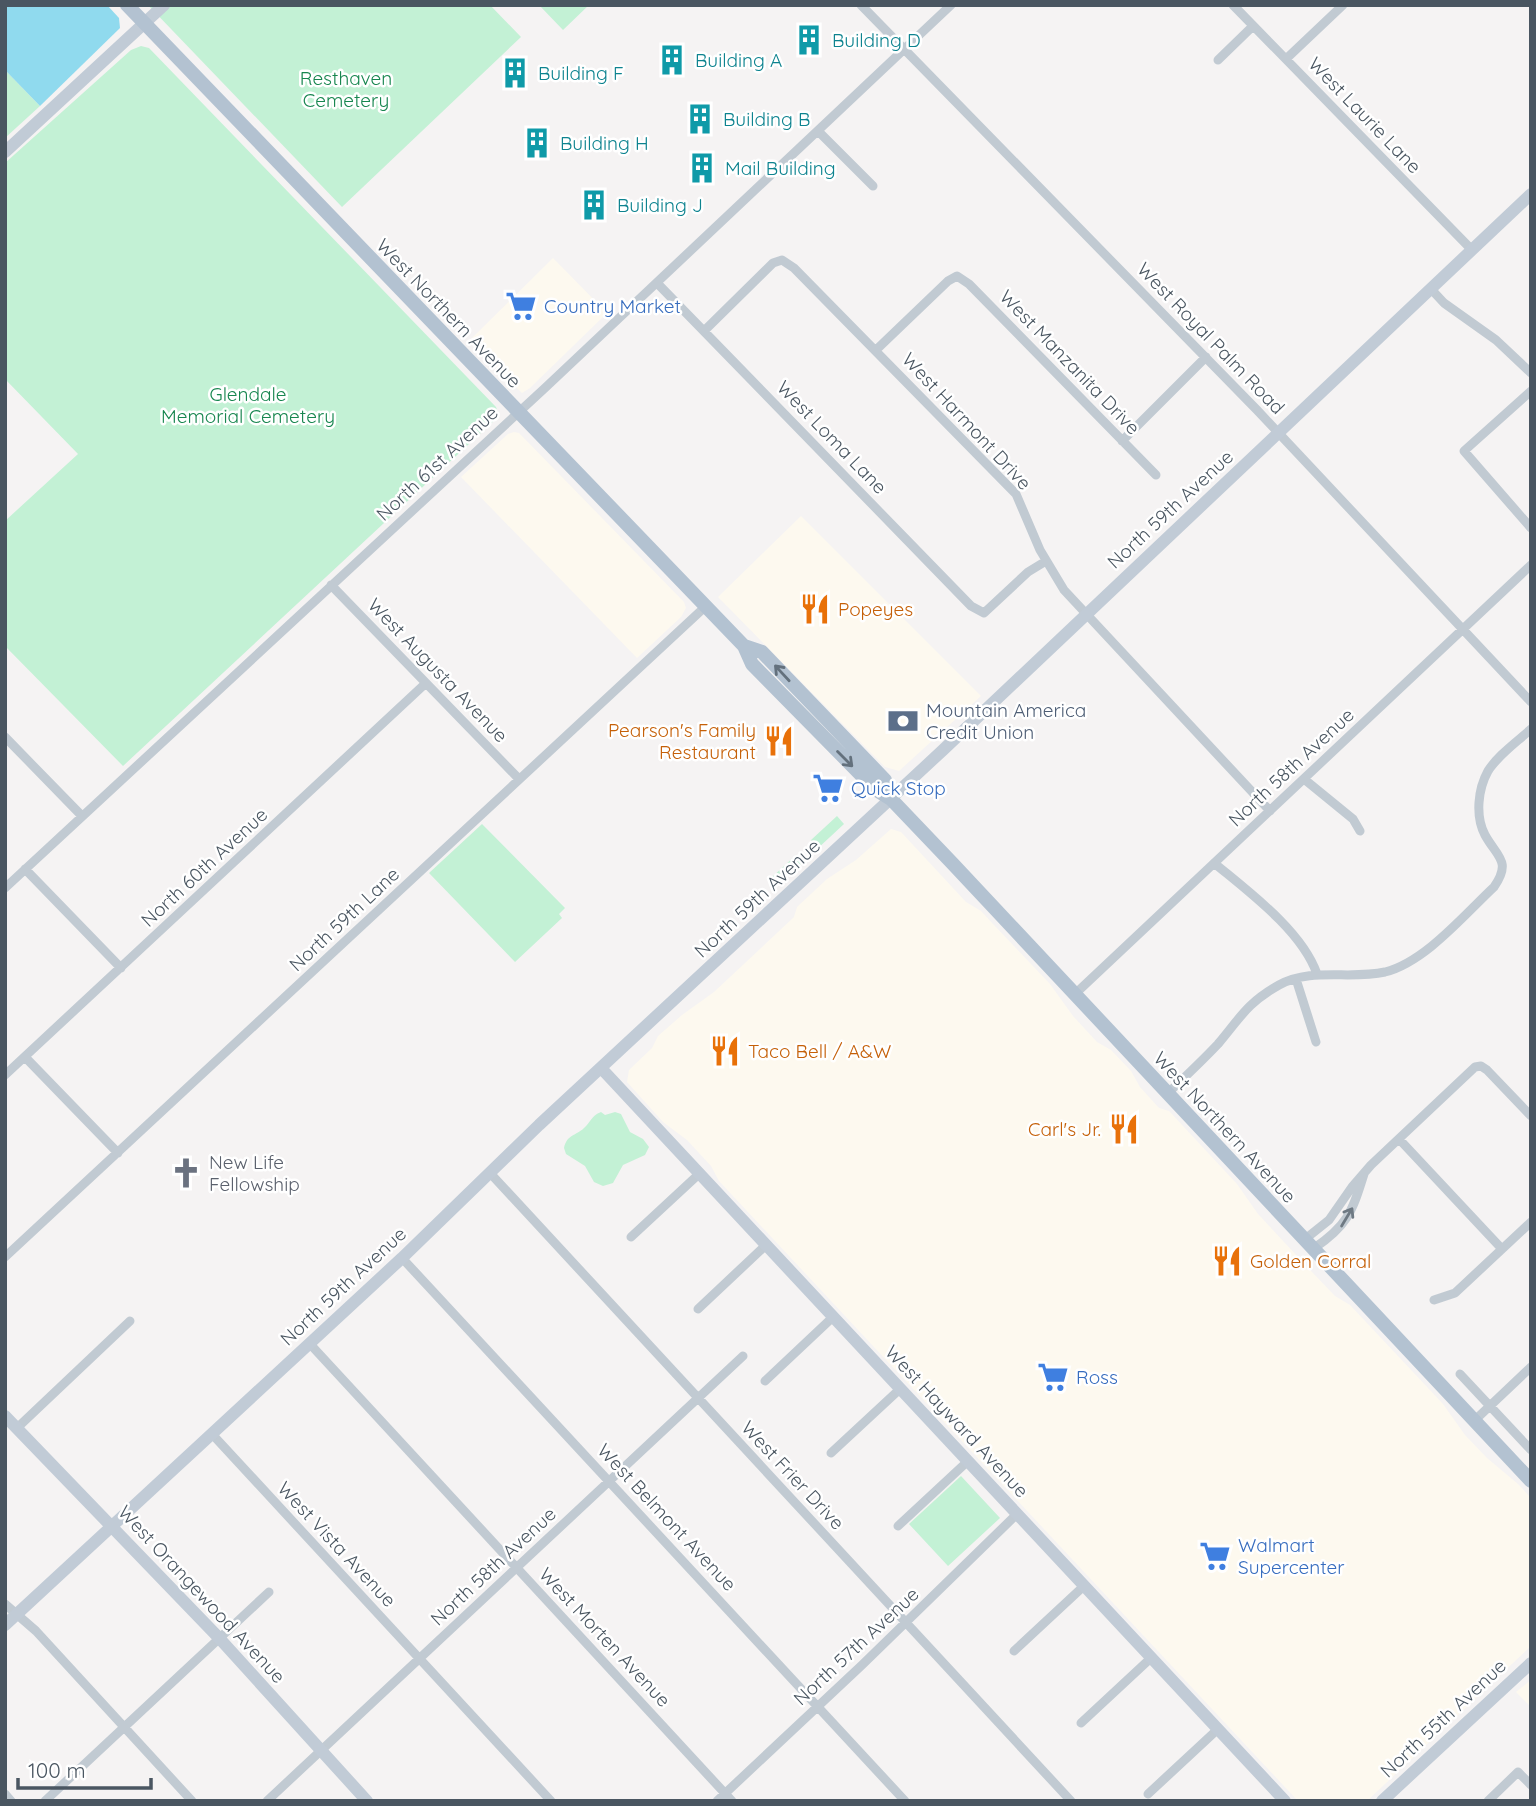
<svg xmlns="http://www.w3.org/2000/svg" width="1536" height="1806" viewBox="0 0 1536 1806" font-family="Quicksand,sans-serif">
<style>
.commercial{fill:#fdf9ef}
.green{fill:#c3f1d5}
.water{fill:#90daee}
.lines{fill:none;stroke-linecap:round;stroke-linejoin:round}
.street{stroke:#c1cad2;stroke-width:9}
.secondary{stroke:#c1cbd6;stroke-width:12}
.primary{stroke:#b3c2d1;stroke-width:14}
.oneway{stroke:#64717d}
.oneway2{stroke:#6e7983}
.labels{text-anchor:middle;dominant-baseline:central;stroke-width:5;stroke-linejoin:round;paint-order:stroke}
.culture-label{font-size:19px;fill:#0d838f;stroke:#fff;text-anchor:start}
.park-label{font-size:19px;fill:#17864f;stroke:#fff}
.street-label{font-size:19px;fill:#4a5661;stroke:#fff}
.shop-label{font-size:19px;fill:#366cbe;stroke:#fff;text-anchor:start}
.food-label{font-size:19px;fill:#c56008;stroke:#fff;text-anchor:start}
.service-label{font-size:19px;fill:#4e5e75;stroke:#fff;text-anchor:start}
.worship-label{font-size:19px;fill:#5b616d;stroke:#fff;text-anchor:start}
</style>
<rect width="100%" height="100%" fill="#f5f3f3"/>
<!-- commercial -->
<path class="commercial" d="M553 258 607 313 530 388 522 393 469 341Z
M514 432 519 433 684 602 686 608 681 617 637 658 461 477 508 434Z
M801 516 981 696 899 771 885 767 718 597Z
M891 829 901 832 966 902 981 911 993 924 1050 984 1073 1016 1097 1042 1111 1050 1131 1071 1140 1087 1159 1108 1169 1111 1237 1184 1258 1214 1312 1272 1335 1296 1350 1305 1443 1404 1465 1435 1487 1458 1518 1484 1531 1498V1646L1367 1801H1298L719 1181 711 1166 687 1140 663 1122 627 1082 629 1070 652 1048 658 1036 682 1015 714 992 794 917 797 907 827 879 856 860Z
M1531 1680V1707L1516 1692Z"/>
<!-- green -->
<path class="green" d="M148 5H490L521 37 342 207Z
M539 5H589L563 30Z
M141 46 149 48 496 407 499 416 123 766 5 646V521L78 454 5 379V163L131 50Z
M5 70 40 106 5 138Z
M837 816 844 824 816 850 811 840Z
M482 824 565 908 559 914 562 918 515 962 429 873Z
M796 855 804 861 776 886 770 879Z
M601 1112 605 1115 615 1112 621 1114 630 1132 643 1139 649 1147 645 1155 623 1165 613 1183 603 1186 594 1182 585 1166 566 1154 564 1148C567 1134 576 1136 584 1128 591 1122 591 1116 601 1112Z
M961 1476 1000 1518 948 1566 909 1524Z"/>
<!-- water -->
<path class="water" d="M5 5H107L119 18 120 28 40 106 5 70Z"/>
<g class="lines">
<!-- street -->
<path class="street" d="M861 5 1257 410 1531 702
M1233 5 1472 250
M1286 59 1343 5
M1218 60 1253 26
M818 131 873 186
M657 283 971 606 984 613 1028 572 1046 561
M1431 289 1444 303 1496 340 1531 373
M704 331 773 263 782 260 794 268 1016 494 1040 550 1064 590 1270 811
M876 350 948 281 957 276 969 284 1156 475
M1531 391 1464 451 1531 528
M1122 441 1206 357
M331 585 519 779
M5 737 82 816
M1304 779 1353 819 1360 831
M1214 863C1249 892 1302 931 1317 974
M25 869 121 968
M5 888 546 387 951 5
M1296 979 1316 1042
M1075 994 1531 565
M25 1057 118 1153
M5 1075 426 683
M1168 1093C1185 1077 1202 1061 1218 1044 1240 1018 1247 1003 1279 985 1312 967 1349 980 1385 972 1425 962 1464 915 1494 887 1512 861 1497 857 1485 835 1475 816 1478 789 1488 771 1498 755 1517 742 1531 729
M1399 1139 1502 1249
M490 1173 1071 1801
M631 1237 699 1174
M1304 1240 1329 1220 1352 1187 1371 1165 1475 1067 1481 1066 1487 1070 1531 1116
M1313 1249C1347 1226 1352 1213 1364 1174
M5 1257 706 606
M402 1258 905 1801
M1434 1300 1455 1293 1531 1222
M698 1309 766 1245
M310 1344 732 1801
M1460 1374 1531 1450
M765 1381 833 1317
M1474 1421 1531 1367
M17 1428 130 1321
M212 1434 551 1801
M831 1453 900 1389
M898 1526 968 1461
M5 1604 36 1631 192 1801
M1014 1651 1085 1585
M1081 1723 1152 1657
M5 1794 11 1801
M1148 1794 1218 1729
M45 1801 269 1592
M267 1801 743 1356
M717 1801 862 1665 1017 1514
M1488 1801 1518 1772 1531 1785"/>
<!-- secondary -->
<path class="secondary" d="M5 152 164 5
M601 1068 1285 1801
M5 1416 220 1639 367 1801
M5 1625 402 1258 539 1125 943 750 1531 194
M1382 1801 1531 1663"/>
<!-- primary -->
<path class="primary" d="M127 5 744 646 752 664 875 789 891 799 953 864 1531 1481
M744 646 762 652 885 780 891 799"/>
</g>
<!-- one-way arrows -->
<defs><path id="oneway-shaft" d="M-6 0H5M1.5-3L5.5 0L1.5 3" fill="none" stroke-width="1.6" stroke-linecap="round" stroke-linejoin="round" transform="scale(1.75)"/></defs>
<g class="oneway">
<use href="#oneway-shaft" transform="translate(782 673) rotate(-133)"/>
<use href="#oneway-shaft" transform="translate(845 759) rotate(45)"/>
</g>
<use class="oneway2" href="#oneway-shaft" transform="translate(1347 1217) rotate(-59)"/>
<!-- icons -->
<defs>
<g id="building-bare" transform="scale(2.415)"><path d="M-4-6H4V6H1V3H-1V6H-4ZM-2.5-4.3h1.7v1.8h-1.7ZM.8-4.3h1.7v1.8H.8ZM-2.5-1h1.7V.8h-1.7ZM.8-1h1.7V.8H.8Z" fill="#0f9aa8" stroke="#fff" stroke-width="2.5" paint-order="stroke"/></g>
<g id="supermarket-bare" transform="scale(2.415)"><path d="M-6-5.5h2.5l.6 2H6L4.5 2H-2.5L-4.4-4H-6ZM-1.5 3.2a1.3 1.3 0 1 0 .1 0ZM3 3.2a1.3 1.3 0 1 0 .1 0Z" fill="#3f7fe0" stroke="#fff" stroke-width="2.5" paint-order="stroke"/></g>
<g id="restaurant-bare" transform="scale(2.415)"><path d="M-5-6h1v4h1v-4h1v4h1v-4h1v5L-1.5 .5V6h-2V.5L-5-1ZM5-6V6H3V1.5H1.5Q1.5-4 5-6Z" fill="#e8710a" stroke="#fff" stroke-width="2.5" paint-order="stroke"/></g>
<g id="bank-bare" transform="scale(2.415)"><path d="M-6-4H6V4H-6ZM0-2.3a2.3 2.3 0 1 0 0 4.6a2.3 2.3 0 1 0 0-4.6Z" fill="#5c6f8a" stroke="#fff" stroke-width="2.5" paint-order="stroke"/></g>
<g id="church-bare" transform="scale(2.415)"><path d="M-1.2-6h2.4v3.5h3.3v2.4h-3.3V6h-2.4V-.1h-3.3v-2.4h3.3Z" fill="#6b7280" stroke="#fff" stroke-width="2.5" paint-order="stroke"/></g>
</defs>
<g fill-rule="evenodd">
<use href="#building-bare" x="809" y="40"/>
<use href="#building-bare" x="672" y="60"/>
<use href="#building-bare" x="515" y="73"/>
<use href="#building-bare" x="700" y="119"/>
<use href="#building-bare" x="537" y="143"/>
<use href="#building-bare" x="702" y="168"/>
<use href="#building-bare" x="594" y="205"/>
<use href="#supermarket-bare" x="521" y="306"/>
<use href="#restaurant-bare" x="815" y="609"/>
<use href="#bank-bare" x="903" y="721"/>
<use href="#restaurant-bare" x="779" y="741"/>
<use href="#supermarket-bare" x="828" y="788"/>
<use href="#restaurant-bare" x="725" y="1051"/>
<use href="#restaurant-bare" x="1124" y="1129"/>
<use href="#church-bare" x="186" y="1173"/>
<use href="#restaurant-bare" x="1227" y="1261"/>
<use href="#supermarket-bare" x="1053" y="1377"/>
<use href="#supermarket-bare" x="1215" y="1556"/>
</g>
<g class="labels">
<!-- culture labels -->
<g class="culture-label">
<text x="832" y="40">Building D</text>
<text x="695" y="60">Building A</text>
<text x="538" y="73">Building F</text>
<text x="723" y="119">Building B</text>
<text x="560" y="143">Building H</text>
<text x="725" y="168">Mail Building</text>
<text x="617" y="205">Building J</text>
</g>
<!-- park labels -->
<g class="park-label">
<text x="346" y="78">Resthaven<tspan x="346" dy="22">Cemetery</tspan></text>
<text x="248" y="394">Glendale<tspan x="248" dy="22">Memorial Cemetery</tspan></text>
</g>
<!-- street labels -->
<g class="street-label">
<text transform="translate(1365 115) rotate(46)">West Laurie Lane</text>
<text transform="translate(449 313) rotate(46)">West Northern Avenue</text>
<text transform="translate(1211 338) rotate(46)">West Royal Palm Road</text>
<text transform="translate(1070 362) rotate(46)">West Manzanita Drive</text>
<text transform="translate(967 421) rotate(47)">West Harmont Drive</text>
<text transform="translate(832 437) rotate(46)">West Loma Lane</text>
<text transform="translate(437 463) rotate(-43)">North 61st Avenue</text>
<text transform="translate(1170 509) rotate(-43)">North 59th Avenue</text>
<text transform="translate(438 670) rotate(46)">West Augusta Avenue</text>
<text transform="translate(1291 767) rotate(-43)">North 58th Avenue</text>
<text transform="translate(204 867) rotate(-43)">North 60th Avenue</text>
<text transform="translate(757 898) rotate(-43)">North 59th Avenue</text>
<text transform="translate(344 919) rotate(-43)">North 59th Lane</text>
<text transform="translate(1225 1127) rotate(47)">West Northern Avenue</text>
<text transform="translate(343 1286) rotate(-43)">North 59th Avenue</text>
<text transform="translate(957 1421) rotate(47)">West Hayward Avenue</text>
<text transform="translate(793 1475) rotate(47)">West Frier Drive</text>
<text transform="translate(667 1517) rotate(47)">West Belmont Avenue</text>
<text transform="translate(337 1544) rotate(47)">West Vista Avenue</text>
<text transform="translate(493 1566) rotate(-43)">North 58th Avenue</text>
<text transform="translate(202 1594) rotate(47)">West Orangewood Avenue</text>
<text transform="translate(605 1637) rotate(47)">West Morten Avenue</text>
<text transform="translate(856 1646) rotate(-43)">North 57th Avenue</text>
<text transform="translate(1443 1718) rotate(-43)">North 55th Avenue</text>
</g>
<!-- shop labels -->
<g class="shop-label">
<text x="544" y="306">Country Market</text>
<text x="851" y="788">Quick Stop</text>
<text x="1076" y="1377">Ross</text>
<text x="1238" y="1545">Walmart<tspan x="1238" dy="22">Supercenter</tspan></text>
</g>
<!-- food labels -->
<g class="food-label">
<text x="838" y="609">Popeyes</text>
<text x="756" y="730" text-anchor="end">Pearson's Family<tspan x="756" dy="22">Restaurant</tspan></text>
<text x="748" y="1051">Taco Bell / A&amp;W</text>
<text x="1101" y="1129" text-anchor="end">Carl's Jr.</text>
<text x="1250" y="1261">Golden Corral</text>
</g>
<!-- service labels -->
<g class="service-label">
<text x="926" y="710">Mountain America<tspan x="926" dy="22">Credit Union</tspan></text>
</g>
<!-- worship labels -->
<g class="worship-label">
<text x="209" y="1162">New Life<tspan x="209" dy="22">Fellowship</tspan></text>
</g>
</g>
<!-- border -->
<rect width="1536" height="1806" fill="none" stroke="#4a5661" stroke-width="14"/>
<!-- scale -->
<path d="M18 1778v10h133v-10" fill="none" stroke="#4a5661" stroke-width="3.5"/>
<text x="28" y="1778" font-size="21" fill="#4a5661" stroke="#ffffff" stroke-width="5" paint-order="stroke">100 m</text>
</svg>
